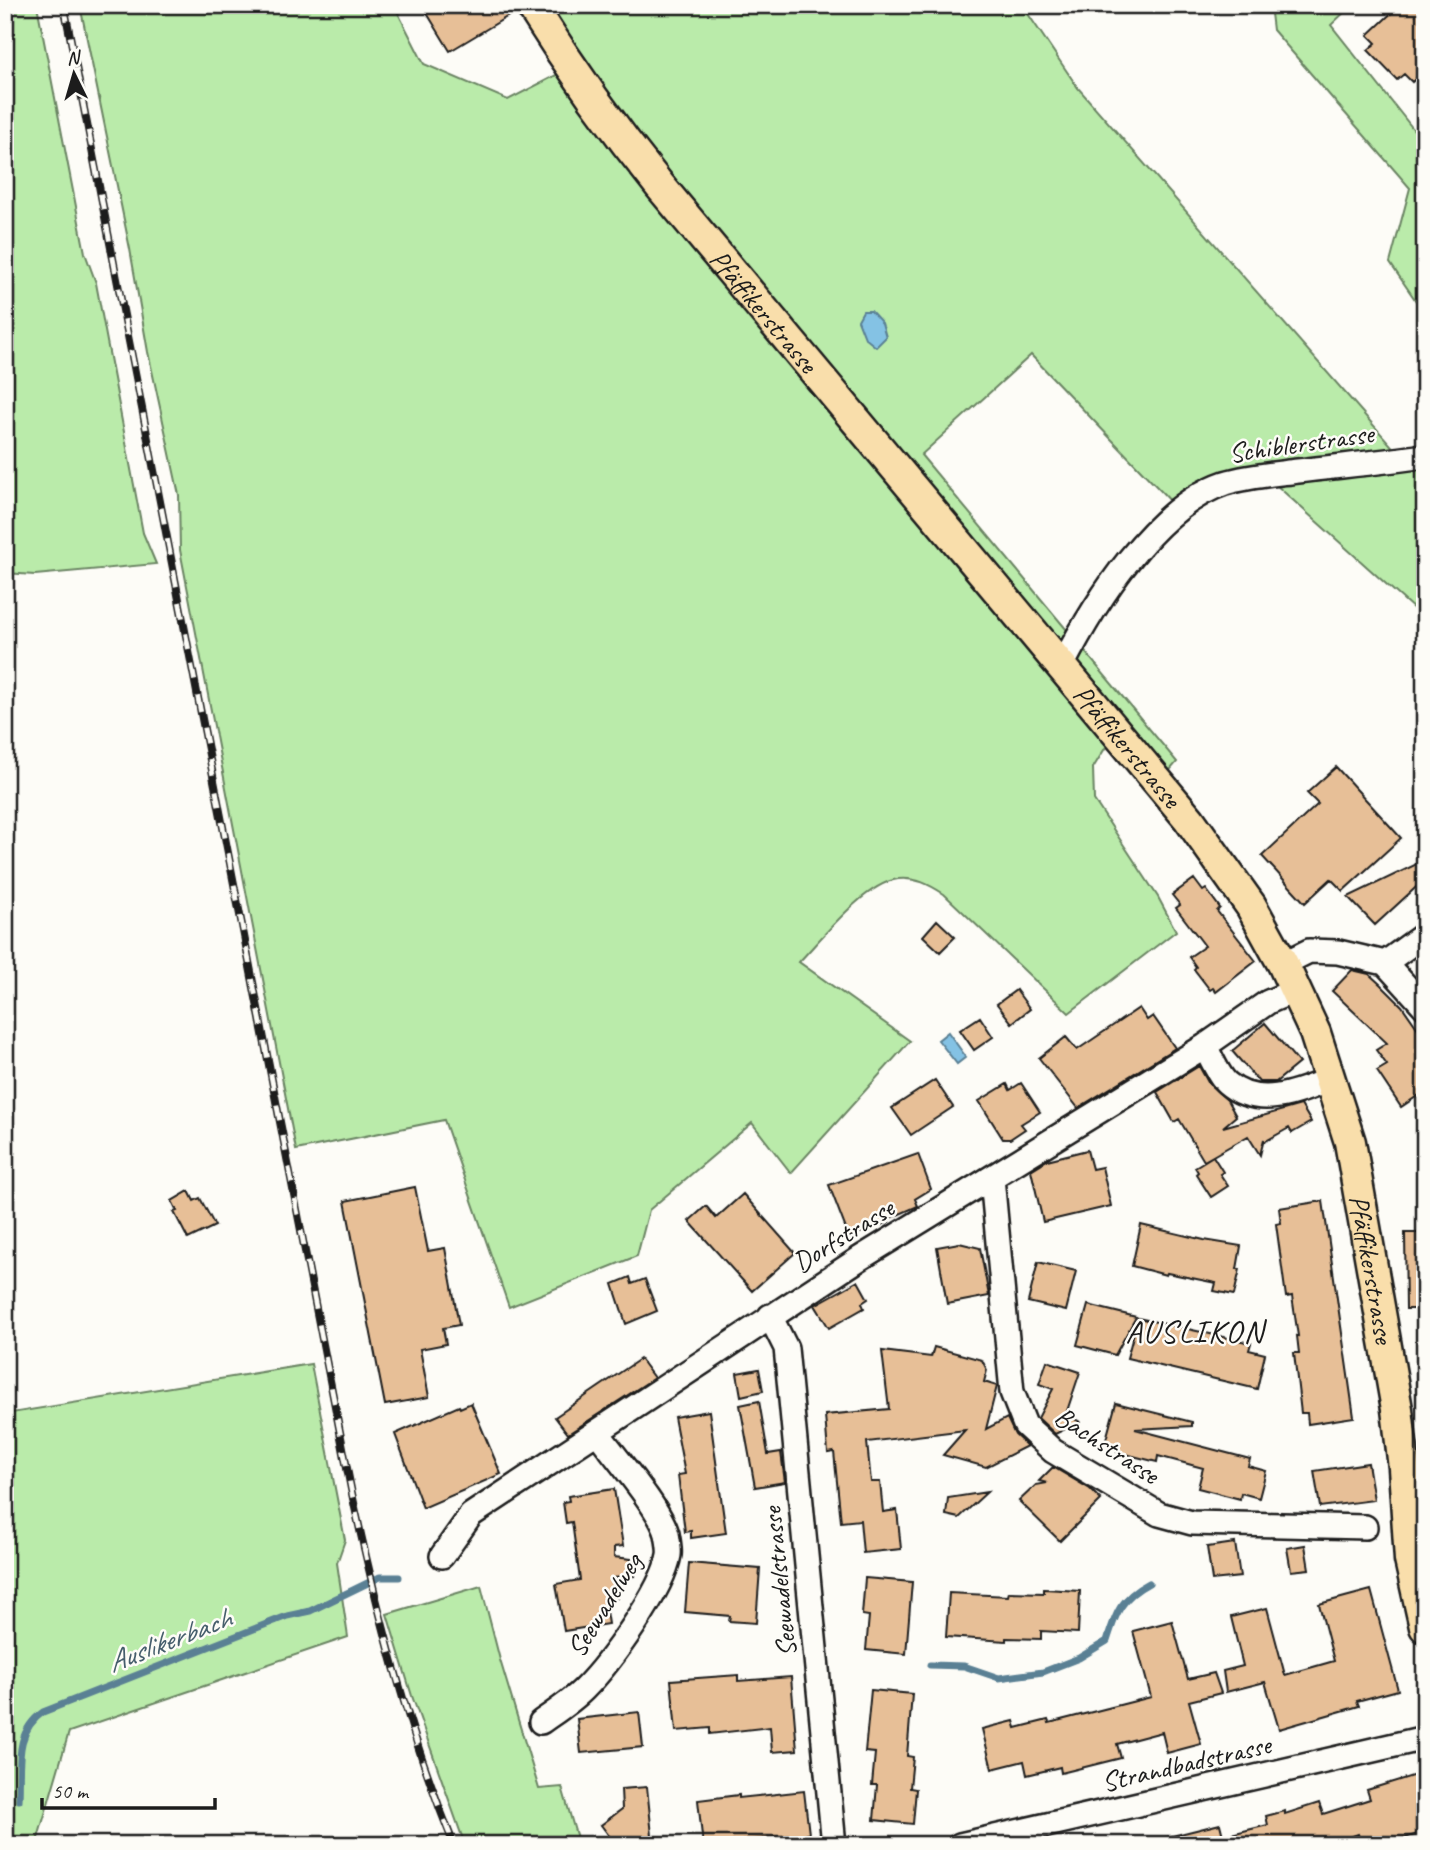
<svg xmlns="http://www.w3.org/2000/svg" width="1430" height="1850" viewBox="0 0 1430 1850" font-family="Caveat,sans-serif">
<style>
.green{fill:#baebaa;stroke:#6b8463;stroke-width:2}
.water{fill:#84c2e4;stroke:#5a8094;stroke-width:2}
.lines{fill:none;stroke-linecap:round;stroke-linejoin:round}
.stream{stroke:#5a8094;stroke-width:7}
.building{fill:#e7bf97;stroke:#1c1c1c;stroke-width:2}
.minor-casing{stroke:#1c1c1c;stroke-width:28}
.major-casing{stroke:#1c1c1c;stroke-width:35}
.minor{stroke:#fdfcf7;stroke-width:23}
.major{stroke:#f9deab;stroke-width:30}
.rail-casing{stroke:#1c1c1c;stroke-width:8}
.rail{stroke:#fdfcf7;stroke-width:5;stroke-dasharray:16;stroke-linecap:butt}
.labels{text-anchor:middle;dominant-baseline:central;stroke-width:5;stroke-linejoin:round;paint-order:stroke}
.street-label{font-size:28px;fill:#1c1c1c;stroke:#fdfcf7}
.water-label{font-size:30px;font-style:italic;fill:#465e6c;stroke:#fdfcf7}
.quarter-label{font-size:32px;letter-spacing:2px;fill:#1c1c1c;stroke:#fdfcf7}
</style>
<rect width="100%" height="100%" fill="#fdfcf7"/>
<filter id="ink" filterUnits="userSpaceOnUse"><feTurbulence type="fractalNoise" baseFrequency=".0143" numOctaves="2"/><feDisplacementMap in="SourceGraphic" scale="14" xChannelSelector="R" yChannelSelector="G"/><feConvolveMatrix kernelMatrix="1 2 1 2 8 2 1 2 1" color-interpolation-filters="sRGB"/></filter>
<g filter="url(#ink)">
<!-- green -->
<path class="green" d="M5 5H37L85 253 96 283 143 533 156 564 35 575 5 573Z
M80 5H394L424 64 508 100 570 68 531 5H1022L1078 88 1403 459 1425 456V619L1265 475 1178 509 1031 355 921 455 1177 762 1159 783 1115 732 1093 768 1094 800 1158 897 1176 931 1069 1013 944 894C930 885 916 877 898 879 864 884 823 937 799 962L910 1041 791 1173 752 1123 649 1210 637 1256 509 1307 444 1120 296 1150 180 550 179 495 148 352 130 249Z
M1270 5H1352L1331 25 1425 144V314L1390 263 1410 188 1273 30Z
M311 1364 345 1540 337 1563 348 1637 69 1732 36 1845H5V1414Z
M481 1586 500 1660 539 1789 562 1787 579 1845H465L412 1696 387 1614Z"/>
<!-- water -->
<path class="water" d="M863 311H871L882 323 886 337 876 347 865 338 858 320Z
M948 1032 966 1057 957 1064 938 1040Z"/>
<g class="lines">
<!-- stream -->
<path class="stream" d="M930 1665 964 1666 999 1678 1043 1672 1079 1658 1107 1641C1116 1612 1121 1598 1149 1583
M19 1800C21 1767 13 1733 43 1712L287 1616 310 1611 380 1577H399"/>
</g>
<!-- building -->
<path class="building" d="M422 5H514L515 12 450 51Z
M1400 5H1419L1425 11V70L1412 82 1404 74 1397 80 1368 50 1376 43 1368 35Z
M1336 767 1401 838 1343 891 1331 879 1305 903 1262 856 1318 804 1307 793Z
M1425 860V879L1375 925 1348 897Z
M1194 879 1203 891 1206 889 1220 908 1217 911 1256 961 1216 992 1213 988 1210 990 1194 969 1196 967 1189 957 1205 946 1176 908 1180 905 1172 895Z
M937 920 955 937 940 952 923 936Z
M1352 970 1369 974 1381 985 1402 1006 1425 1039V1091L1401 1107 1377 1071 1387 1065 1376 1050 1387 1043 1332 991Z
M1016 990 1030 1009 1012 1023 997 1004Z
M1139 1008 1147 1020 1153 1016 1175 1048 1078 1108 1039 1058 1066 1037 1077 1050Z
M980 1017 993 1037 974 1050 960 1030Z
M1265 1023 1299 1063 1276 1082H1259L1232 1051Z
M1199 1066 1209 1084 1227 1100 1236 1116 1223 1127 1301 1105 1311 1122 1292 1133 1289 1128 1264 1142V1139L1260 1155 1248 1136 1204 1161 1179 1119 1174 1122 1157 1092Z
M935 1080 953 1107 911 1135 892 1108Z
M1021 1083 1040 1112 1021 1124 1025 1129 1010 1139H1003L979 1101 1007 1084 1010 1090Z
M1087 1150 1092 1169 1102 1167 1111 1206 1043 1222 1031 1170 1047 1160Z
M918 1154 931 1189 915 1199 918 1206 888 1219 889 1222 849 1237 829 1185Z
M1213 1156 1223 1172 1220 1174 1228 1186 1211 1197 1196 1174 1198 1172 1195 1167Z
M415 1187 428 1251 445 1248 459 1325 443 1328 446 1344 420 1349 429 1397 385 1405 345 1201Z
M189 1191 194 1201 200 1198 215 1226 188 1239 174 1212 177 1211 172 1201Z
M743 1194 795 1253 752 1291 689 1221 706 1206 716 1218Z
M1323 1201 1354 1417 1308 1424 1307 1413H1301L1294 1353H1299L1297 1336H1298L1292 1296 1286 1297 1276 1224 1281 1223 1279 1208Z
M1141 1225 1204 1240 1241 1246 1237 1269H1240L1234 1295 1214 1291 1216 1283 1167 1273 1166 1275 1132 1266Z
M1405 1233H1425V1309H1406Z
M959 1243 980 1248 989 1296 947 1304 937 1247Z
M1038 1262 1076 1271 1066 1311 1028 1302Z
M630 1277 632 1284 645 1279 657 1311 626 1324 613 1284Z
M858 1281 868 1299 862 1303 864 1308 829 1328 815 1305Z
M1088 1305 1136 1317 1115 1355 1077 1345Z
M1138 1318 1251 1343 1249 1350 1265 1354 1257 1389 1127 1358Z
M934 1347 982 1360 987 1370 984 1382 997 1386 986 1429 1007 1418 1015 1435 1027 1446 986 1467 943 1455 965 1430 867 1442 871 1482H880L883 1512 897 1510 901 1549 863 1553 860 1520 841 1522 834 1452 828 1453 825 1415 889 1409 882 1351 931 1357Z
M640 1359 654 1378 568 1434 555 1417Z
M1047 1361 1080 1372 1066 1414 1080 1422 1055 1434 1038 1418 1053 1389 1039 1384Z
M759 1369 763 1391 741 1396 737 1373Z
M759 1401 768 1454 781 1452 785 1482 755 1487 740 1405Z
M471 1403 501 1474 423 1508 395 1434 459 1406 460 1408Z
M1116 1403 1192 1422V1426L1135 1429 1250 1459 1248 1466 1266 1471 1259 1498 1241 1493 1240 1499 1198 1488 1203 1468 1158 1456 1157 1462 1117 1452 1118 1446 1105 1443Z
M709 1411 726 1533 691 1538V1531L685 1532 678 1475 685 1474 674 1417Z
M1368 1463 1374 1500 1320 1507 1314 1471Z
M1053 1467 1090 1489 1101 1500 1060 1541 1019 1501 1036 1485 1047 1483 1039 1481Z
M614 1489 623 1546 614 1547V1557L631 1559 634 1576 614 1578 617 1598 604 1599 608 1624 564 1631 556 1584 580 1580 572 1522 566 1523 563 1502 569 1501 568 1496Z
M987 1492 959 1518 946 1515 948 1498Z
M1235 1543 1240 1577 1212 1580 1207 1547Z
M1305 1545 1309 1569 1291 1571 1287 1548Z
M689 1563 760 1569 756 1623 729 1621 730 1616 685 1612Z
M865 1578 912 1582 906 1654 866 1650 869 1616 862 1615Z
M1044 1589 1080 1591 1078 1633 1041 1631V1639L1006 1638V1641L946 1637 949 1593 1008 1596 1009 1592 1044 1593Z
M1371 1590 1398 1690 1357 1701 1359 1706 1279 1729 1265 1682 1226 1692 1223 1671 1243 1666 1231 1617 1267 1608 1285 1675 1334 1661 1319 1604Z
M1172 1621 1188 1679 1214 1673 1221 1693 1189 1701 1201 1744 1167 1753 1162 1732 1117 1744 1121 1758 1061 1773 1060 1767 1027 1775 1024 1761 992 1769 982 1729 1014 1721 1016 1728 1048 1720 1049 1723 1151 1697 1133 1631Z
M738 1675V1681L791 1677 797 1750 772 1752 770 1727 710 1734V1728L676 1731 671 1680Z
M871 1690 912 1694 907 1756 913 1757 910 1788 916 1789 913 1824 874 1820 877 1785H872L875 1753 865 1752Z
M639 1712 643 1747 581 1753 577 1719Z
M1425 1772V1832L1384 1844 1382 1837 1361 1844 1358 1834 1327 1845H1165L1164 1838 1220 1824 1223 1836 1268 1825 1266 1816 1285 1811V1814L1319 1803 1323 1814 1370 1799 1367 1790Z
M647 1787 653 1845H616L601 1825 622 1809 621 1789Z
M804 1791 809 1834 703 1845 698 1800 739 1795V1798Z"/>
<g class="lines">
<!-- minor casing -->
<g class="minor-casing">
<path id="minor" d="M1062 666C1095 602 1154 507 1225 483 1248 476 1274 474 1298 471 1340 466 1383 462 1425 456
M1385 963 1425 1007
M1283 964 1309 951 1338 952 1385 963 1425 934
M1205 1046C1211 1057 1218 1075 1227 1083 1258 1110 1299 1092 1331 1079
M992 1178 1012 1392 1025 1425 1053 1451 1159 1514 1192 1523 1365 1527
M770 1316 786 1348 834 1845
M442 1556 471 1515 859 1259 1205 1046 1268 1002 1296 990
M541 1722C555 1712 571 1702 584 1689 609 1664 663 1590 669 1555 670 1549 668 1540 667 1534 660 1508 615 1457 598 1433
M960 1845 1425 1738"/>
</g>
<!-- major casing -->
<g class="major-casing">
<g id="major">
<path id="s1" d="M531 5C571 69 613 128 660 186L1189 819 1251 906 1283 964 1315 1033 1350 1142 1397 1409 1404 1468 1410 1560 1425 1627"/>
</g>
</g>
<!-- minor -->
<use href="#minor" class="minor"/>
<!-- major -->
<use href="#major" class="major"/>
<!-- rail casing -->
<g class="rail-casing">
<path id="rail" d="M64 5 351 1489C377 1611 407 1729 454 1845"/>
</g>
<!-- rail -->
<use href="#rail" class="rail"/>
</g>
</g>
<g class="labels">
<!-- street labels -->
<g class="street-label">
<text stroke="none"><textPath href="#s1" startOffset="385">Pfäffikerstrasse</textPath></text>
<text transform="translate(1301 443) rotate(-8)">Schiblerstrasse</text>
<text stroke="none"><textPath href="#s1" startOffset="952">Pfäffikerstrasse</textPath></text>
<text transform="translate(843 1235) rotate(-32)">Dorfstrasse</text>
<text stroke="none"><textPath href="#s1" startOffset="1540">Pfäffikerstrasse</textPath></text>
<text transform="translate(1107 1445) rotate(33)">Bachstrasse</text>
<text transform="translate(779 1582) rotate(-96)">Seewadelstrasse</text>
<text transform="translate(604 1605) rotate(-58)">Seewadelweg</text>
<text transform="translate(1186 1763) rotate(-13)">Strandbadstrasse</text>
</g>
<!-- water labels -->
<g class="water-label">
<text transform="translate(169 1640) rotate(-21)">Auslikerbach</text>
</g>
<!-- quarter labels -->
<g class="quarter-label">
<text x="1195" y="1331">AUSLIKON</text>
</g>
</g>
<!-- margin -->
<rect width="1430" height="1850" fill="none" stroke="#fdfcf7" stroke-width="28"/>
<rect x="14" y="14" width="1402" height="1822" fill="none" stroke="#1c1c1c" stroke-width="2.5" filter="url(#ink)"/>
<!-- north arrow -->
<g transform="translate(74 74) rotate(355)" stroke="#fdfcf7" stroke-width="5" paint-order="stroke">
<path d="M0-5L12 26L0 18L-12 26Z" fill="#1c1c1c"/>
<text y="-10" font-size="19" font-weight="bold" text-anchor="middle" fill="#1c1c1c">N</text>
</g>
<!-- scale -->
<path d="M42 1798v10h173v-10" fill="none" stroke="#1c1c1c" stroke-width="3.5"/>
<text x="52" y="1798" font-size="21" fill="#1c1c1c" stroke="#fdfcf7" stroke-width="5" paint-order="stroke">50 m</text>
</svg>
